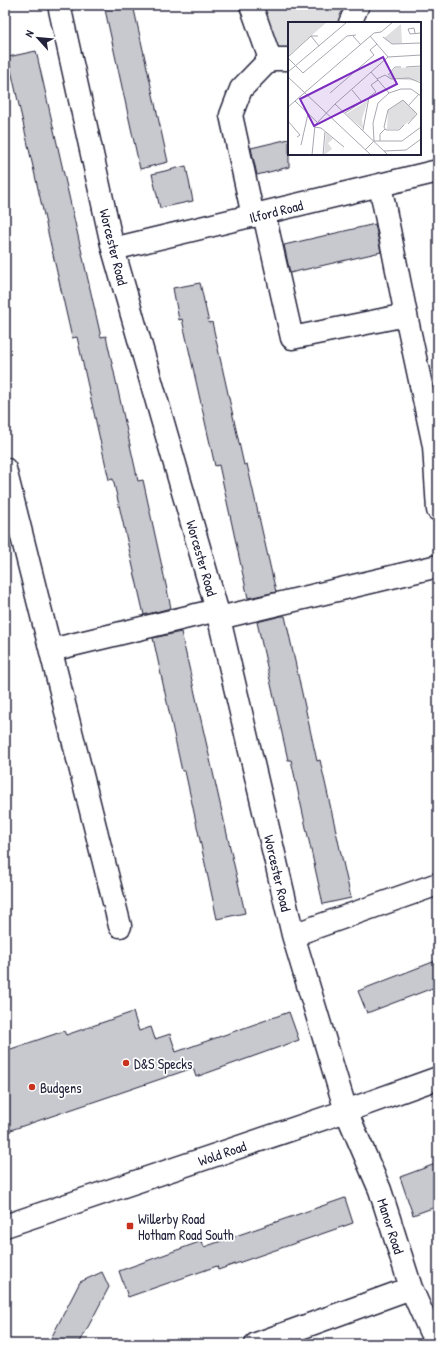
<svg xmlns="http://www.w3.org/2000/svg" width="443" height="1349" viewBox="0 0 443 1349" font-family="'Patrick Hand',sans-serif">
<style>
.green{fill:#dfdfe2;stroke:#80808e}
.building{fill:#c8c8cf;stroke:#22223b}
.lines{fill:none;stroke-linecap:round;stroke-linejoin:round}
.minor-casing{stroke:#22223b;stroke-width:25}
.minor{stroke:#fff;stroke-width:22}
.poi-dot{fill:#c8321e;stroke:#fff;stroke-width:1.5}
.labels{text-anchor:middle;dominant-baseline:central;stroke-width:3.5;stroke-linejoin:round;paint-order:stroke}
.street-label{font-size:14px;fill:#22223b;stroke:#fff}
.poi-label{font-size:14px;fill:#22223b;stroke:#fff;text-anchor:start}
.inset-road{fill:none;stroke:#a7a7b1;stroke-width:1}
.view{fill:#7b2cbf;fill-opacity:0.15;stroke:#7b2cbf;stroke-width:2}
.inset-edge{fill:none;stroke:#22223b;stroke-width:2}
</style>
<rect width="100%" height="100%" fill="#fff"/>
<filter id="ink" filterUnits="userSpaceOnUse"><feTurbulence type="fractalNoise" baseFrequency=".025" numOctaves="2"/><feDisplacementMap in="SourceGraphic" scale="8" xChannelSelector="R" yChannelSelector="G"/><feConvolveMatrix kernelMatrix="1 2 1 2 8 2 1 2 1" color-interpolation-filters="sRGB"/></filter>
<g filter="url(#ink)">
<!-- green -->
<path class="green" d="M259 5H350L342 23H289V53L284 54 272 40Z"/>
<!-- building -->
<path class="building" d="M104 5H133L168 162 140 169Z
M36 51 101 337 106 336 138 481 143 480 171 608 144 615 113 479 109 480 77 337 72 338 8 57Z
M289 139V167L257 175 251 148Z
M186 166 193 201 160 208 152 174Z
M375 224 381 252 290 273 284 245Z
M200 283 209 323 212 322 244 465 247 464 276 592 248 598 219 465 215 466 182 319 179 320 173 288Z
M281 616H285L317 761 320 760 351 898 323 904 291 760H288L257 622Z
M181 632 245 913 217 919 185 771H182L153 638Z
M438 960V986L367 1013 358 991Z
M133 1012 139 1031 151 1027 155 1039 170 1034 176 1052 289 1012 299 1040 196 1077 193 1068 5 1132V1051L64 1031 66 1035Z
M438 1163V1206L413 1215 400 1177Z
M345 1198 353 1223 218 1270 217 1266 128 1297 119 1271 202 1241 204 1247Z
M102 1272 109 1287 79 1344H48L80 1282Z"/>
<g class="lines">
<!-- minor casing -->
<g class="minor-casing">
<path id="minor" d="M59 5 113 249 217 610 293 935 346 1111 380 1190 411 1288 430 1331 438 1339
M251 5 270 59
M350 23 358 5
M380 185 406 315
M264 214 292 338 406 315 434 446 438 450
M253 216 231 115 241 89 270 59H289
M113 249 438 171
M434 446 438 510
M5 469 120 926
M219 618 438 566
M51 650 217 610
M293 935 438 884
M5 1226 346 1111 438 1078
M256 1344 411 1288"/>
</g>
<!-- minor -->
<use href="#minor" class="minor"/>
</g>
</g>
<!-- markers -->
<g class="poi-dot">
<circle cx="126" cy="1063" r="4"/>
<circle cx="32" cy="1087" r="4"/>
<rect x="126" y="1222" width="8" height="8" rx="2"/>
</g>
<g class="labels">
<!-- street labels -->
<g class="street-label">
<text transform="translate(276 211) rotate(-14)">Ilford Road</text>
<text transform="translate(114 247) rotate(76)">Worcester Road</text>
<text transform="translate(202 558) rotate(74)">Worcester Road</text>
<text transform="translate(278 873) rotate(77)">Worcester Road</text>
<text transform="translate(222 1153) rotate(-19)">Wold Road</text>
<text transform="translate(391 1226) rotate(72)">Manor Road</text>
</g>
<!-- poi labels -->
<g class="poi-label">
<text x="134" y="1063">D&amp;S Specks</text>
<text x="40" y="1087">Budgens</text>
<text x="138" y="1218">Willerby Road<tspan x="138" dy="16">Hotham Road South</tspan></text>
</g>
</g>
<!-- overview -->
<g transform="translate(288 22)">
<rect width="133" height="133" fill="#fff"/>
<path d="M0 0H39L0 34ZM113 2 114 21 104 22 96 16ZM133 45V59L103 57 100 54 107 46ZM80 78 74 97 75 107 58 92ZM115 78 128 90 127 95 111 107H99L100 88ZM38 111 45 117 40 121 44 127 36 133Z" fill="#dfdfe2"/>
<path class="inset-road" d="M127 11 126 6 120 7 122 12 133 11M30 14H23L31 24M65 14 73 23M82 14 100 35M95 15 104 22 133 21V29M0 35 23 14M0 36 15 51 59 14 68 13M118 45 133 44M0 50 59 0M83 50 101 71M100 53 107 45H113M0 55 83 133M89 57 97 53 103 57 121 56 133 61M42 71 86 33 82 28 89 22M7 79 29 100M47 82 100 133M121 83 131 72M0 85 86 11 93 10 105 0M57 91 74 80 64 68M0 99 12 113 9 115M116 103 111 108H98L96 105 100 88 115 78 129 92 120 102M26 105 33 106 56 125M75 108 81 75 88 70 83 63 90 58M86 119 85 101 90 81 101 71 113 67H123L133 74M92 119V112L97 107M13 123 20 92M77 128 86 119H114L133 105M96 129 118 128 133 117M24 133 27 103 47 82 100 35 133 33M35 133 37 110"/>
<path class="view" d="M95 35 109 62 26 104 12 77Z"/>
<rect width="133" height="133" class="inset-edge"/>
</g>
<!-- margin -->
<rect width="443" height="1349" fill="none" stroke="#fff" stroke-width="20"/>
<rect x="10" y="10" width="423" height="1329" fill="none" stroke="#22223b" stroke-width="1.5" filter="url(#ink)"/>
<!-- north arrow -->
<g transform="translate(38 38) rotate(297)" stroke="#ffffff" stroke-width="3" paint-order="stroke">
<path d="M0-3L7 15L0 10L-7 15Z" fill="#22223b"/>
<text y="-6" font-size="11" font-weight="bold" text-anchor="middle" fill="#22223b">N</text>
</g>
</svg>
